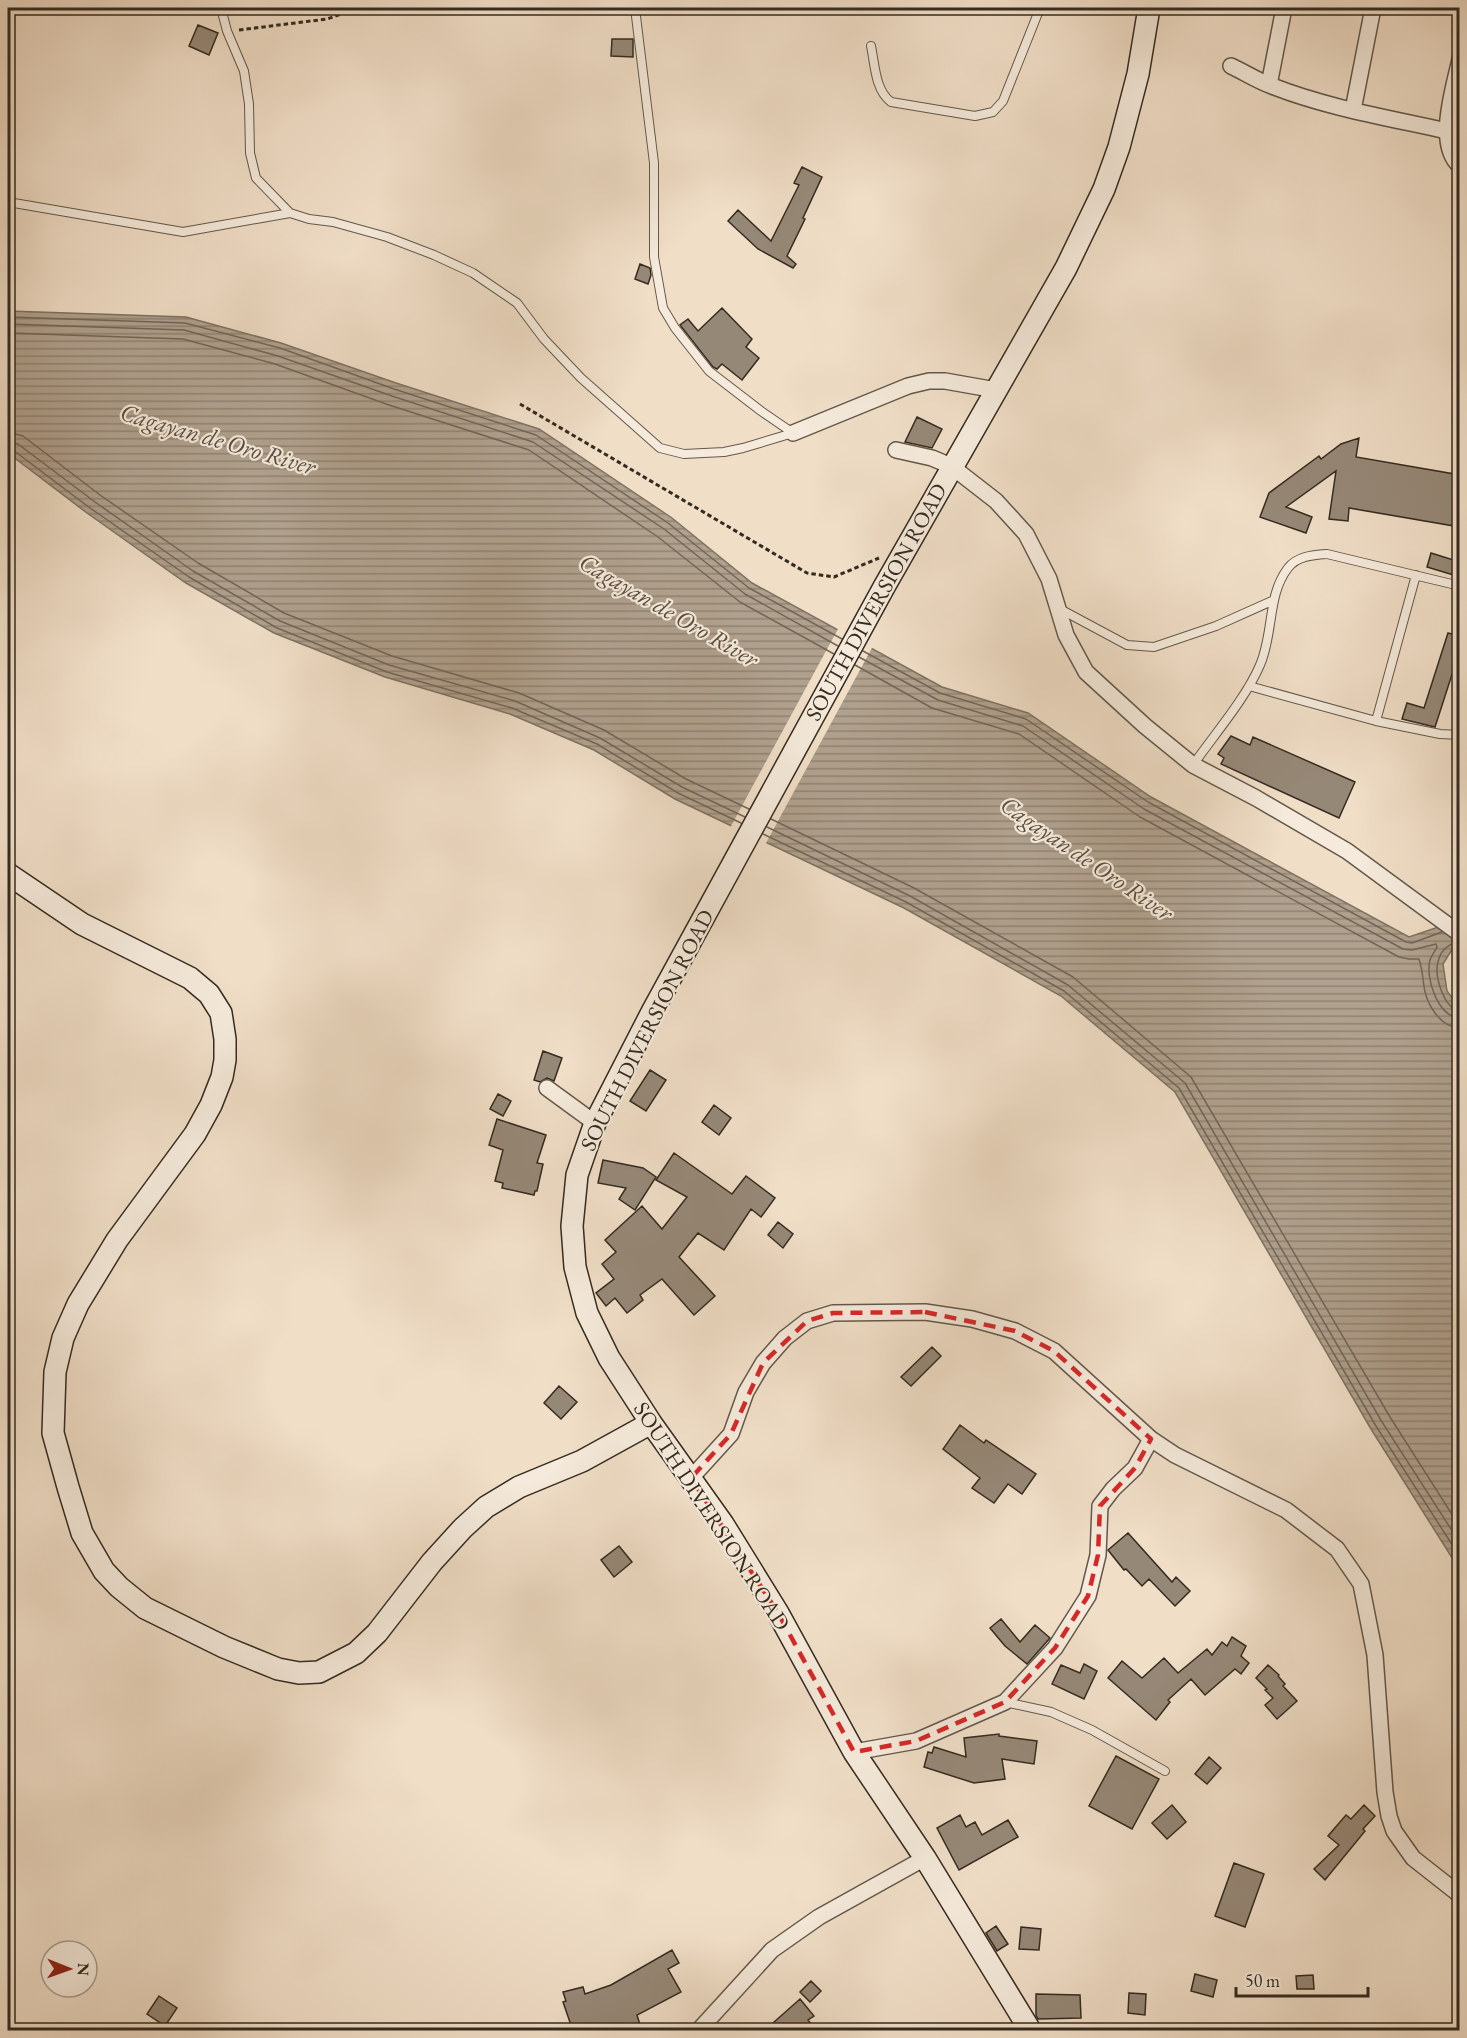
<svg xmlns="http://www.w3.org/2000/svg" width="1467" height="2038" viewBox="0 0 1467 2038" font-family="'EB Garamond',serif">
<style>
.water{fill:url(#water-rules);stroke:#7e7262;stroke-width:1.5}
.pier{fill:#f0dec7}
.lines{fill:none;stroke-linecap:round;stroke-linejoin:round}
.shore{stroke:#726657;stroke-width:1.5}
.building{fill:#968877;stroke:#342b20;stroke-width:1.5}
.lane-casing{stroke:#63584a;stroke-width:10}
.street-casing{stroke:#63584a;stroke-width:18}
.secondary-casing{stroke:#342b20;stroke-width:24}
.path{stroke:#342b20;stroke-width:3;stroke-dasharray:4.5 3;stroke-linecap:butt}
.lane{stroke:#f5eadb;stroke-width:8}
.street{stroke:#f5eadb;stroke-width:15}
.secondary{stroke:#f5eadb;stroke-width:21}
.marked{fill:none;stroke:#d62828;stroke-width:4.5;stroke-dasharray:12 8;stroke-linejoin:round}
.labels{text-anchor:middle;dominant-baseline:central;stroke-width:4.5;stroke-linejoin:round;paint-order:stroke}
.street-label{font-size:22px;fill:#342b20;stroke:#f5eadb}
.water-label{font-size:24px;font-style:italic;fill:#594e41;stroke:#f5eadb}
</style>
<defs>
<pattern id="water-rules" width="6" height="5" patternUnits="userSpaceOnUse" patternTransform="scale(1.5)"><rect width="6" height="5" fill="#b0a18e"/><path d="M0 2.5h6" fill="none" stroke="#908374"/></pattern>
</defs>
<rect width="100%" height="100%" fill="#f0dec7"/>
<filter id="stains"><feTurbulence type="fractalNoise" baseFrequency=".00333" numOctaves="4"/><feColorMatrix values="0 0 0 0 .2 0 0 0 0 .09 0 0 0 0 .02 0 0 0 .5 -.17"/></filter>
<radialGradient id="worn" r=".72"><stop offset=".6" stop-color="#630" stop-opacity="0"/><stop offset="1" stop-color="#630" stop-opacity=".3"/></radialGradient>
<!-- water -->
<path class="water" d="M8 311 186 317 281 343 396 383 539 429 672 518 752 583 942 687 1028 713 1151 797 1409 937 1459 920V947L1451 951 1443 964 1447 991 1460 1008 1459 1569 1371 1429 1175 1092 1061 996 904 908 675 799 594 750 510 714 385 677 274 633 186 583 87 513 8 453Z"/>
<!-- pier -->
<path class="pier" d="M839 627 873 646 765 845 730 828Z"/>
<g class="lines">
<!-- shore -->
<path class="shore" d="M8 317 185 323 280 348 394 389 536 435 668 523 749 588 842 639
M8 324 184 330 278 356 392 396 533 442 664 529 745 594 838 646
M8 333 183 339 275 364 389 405 529 450 658 537 740 602 834 654
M8 432 23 436 100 495 198 563 284 613 392 656 519 693 604 730 686 779 749 809
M8 441 18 444 95 502 193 571 280 621 389 665 515 701 600 738 682 787 745 817
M8 449 13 450 90 508 189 577 277 628 387 672 512 708 597 744 678 793 741 823
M863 651 940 693 1026 719 1148 802 1406 942 1412 943 1442 932
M859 657 938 700 1023 726 1144 809 1403 949 1412 950 1436 944 1437 947C1435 951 1432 955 1430 960 1425 978 1438 1017 1460 1018
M855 665 932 708 1019 734 1140 817 1399 957 1409 959H1419C1426 981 1420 992 1435 1013 1442 1022 1448 1027 1460 1027
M771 819 914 888 1073 977 1191 1077 1390 1417 1460 1527
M767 827 910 896 1068 985 1185 1083 1382 1422 1460 1543
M763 834 906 902 1064 991 1179 1088 1376 1426 1460 1557
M1457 942C1447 945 1440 952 1438 962 1434 976 1444 1009 1460 1011"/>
</g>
<!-- building -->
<path class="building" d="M198 25 218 33 209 55 189 46Z
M612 39H633V57L611 56Z
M802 167 822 177 803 218 805 219 787 256 796 264 793 268 758 249 728 221 738 210 771 241 799 185 794 183Z
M640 264 650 268 651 275 648 284 635 279Z
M722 308 752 339 746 347 759 358 742 380 722 364 717 369 713 367 680 325 688 319 698 331Z
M917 417 942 429 932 448 905 442Z
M1359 438 1356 457 1460 475V527L1349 508 1348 521 1329 519 1336 471 1286 507 1312 517 1306 533 1260 517 1269 493 1319 456 1321 459 1341 444Z
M1431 553 1460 562V577L1427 567Z
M1448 633 1460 636V664L1456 662 1435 727 1402 719 1407 703 1424 708Z
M1231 736 1250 745 1253 737 1355 782 1339 818 1221 764 1224 758 1218 754Z
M543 1051 562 1058 554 1081 547 1078 540 1082 534 1080Z
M650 1070 666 1080 646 1111 630 1101Z
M498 1094 511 1101 503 1116 490 1109Z
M714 1105 731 1118 719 1135 702 1122Z
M497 1119 546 1135 537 1163 543 1164 537 1191H535L534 1195 502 1188 503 1183 495 1181 503 1150 489 1145Z
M674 1153 732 1194 746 1176 775 1198 761 1217 751 1209 724 1250 698 1233 679 1257 715 1296 694 1315 662 1279 640 1295 643 1300 627 1313 615 1298 606 1306 596 1293 614 1279 602 1264 616 1252 605 1240 642 1206 662 1229 687 1197 656 1180Z
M603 1160 643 1168 656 1177 635 1210 619 1199 626 1188 598 1183Z
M778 1222 793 1234 783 1248 768 1235Z
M932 1347 941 1356 911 1386 901 1377Z
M559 1386 577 1402 561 1419 544 1403Z
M960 1425 984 1443 986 1440 1036 1474 1022 1494 1008 1484 994 1503 972 1488 980 1478 943 1449Z
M1128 1533 1172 1582 1176 1577 1190 1591 1175 1606 1149 1579 1142 1586 1126 1569 1124 1570 1108 1550Z
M619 1546 632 1562 614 1577 601 1560Z
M1001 1619 1020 1642 1035 1625 1050 1638 1027 1664 1005 1646 990 1628Z
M1232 1637 1246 1646 1241 1656 1249 1663 1241 1674 1235 1669 1205 1695 1191 1679 1168 1700 1170 1702 1156 1720 1108 1678 1122 1661 1142 1678 1164 1658 1178 1673 1207 1649 1212 1655 1222 1642 1227 1646Z
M1084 1664 1097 1671 1084 1699 1052 1684 1061 1665 1080 1673Z
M1268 1665 1279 1675 1278 1676 1285 1684 1283 1686 1297 1701 1277 1719 1265 1705 1273 1698 1265 1690 1267 1689 1256 1678Z
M999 1734V1736L1037 1741 1034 1764 1002 1759 1005 1779 974 1783 924 1767 928 1752 932 1753 934 1747 966 1757 964 1738Z
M1116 1756 1159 1779 1132 1829 1089 1806Z
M1209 1757 1221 1768 1207 1784 1195 1774Z
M1172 1805 1186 1822 1167 1839 1152 1823Z
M1364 1805 1375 1816 1363 1829 1365 1831 1325 1880 1314 1869 1339 1845 1328 1836 1346 1815 1351 1819Z
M960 1815 966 1827 975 1822 982 1835 1008 1820 1018 1837 959 1870 937 1828Z
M1234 1863 1264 1874 1245 1927 1215 1916Z
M996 1926 1008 1944 997 1951 986 1933Z
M1021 1927 1041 1929 1039 1950 1019 1949Z
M672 1950 679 1963 668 1969 681 1992 637 2015 642 2031H573L563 2002 566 2001 563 1992 583 1987 585 1994 611 1985Z
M1195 1974 1217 1980 1213 1997 1191 1991Z
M1313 1975 1314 1989H1297L1296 1976Z
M811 1981 821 1991 810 2002 800 1992Z
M1129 1993 1146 1994 1145 2015 1128 2013Z
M1036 1994 1080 1995 1081 2018 1038 2019 1036 2015Z
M159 1996 177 2008 165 2026 147 2014Z
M800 1999 814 2016 808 2020 817 2031H764Z"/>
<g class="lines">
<!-- lane casing -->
<g class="lane-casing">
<path id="lane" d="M221 8 227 31 244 71 249 104 250 153 256 178 290 213
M635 8 654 163V257L663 308 675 328 709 371 761 411 793 433
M871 46C875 65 875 90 891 102L975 116 993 112 1003 101 1040 8
M8 202 183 232 290 213 309 219 333 222 387 237 434 255 473 273 517 303 544 339 581 378 660 448 684 454 724 452 743 448 793 433
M1058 608 1127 645 1154 647 1216 626 1274 600
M1249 686 1376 721 1440 734 1460 735
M1376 721 1416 575
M1193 765C1214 735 1246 698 1260 665 1274 633 1267 595 1288 568 1297 556 1313 555 1327 554L1460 586
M1005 1702 1051 1712 1092 1730 1165 1771"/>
</g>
<!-- street casing -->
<g class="street-casing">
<path id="street" d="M1460 59C1454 88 1435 144 1460 166
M1231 66C1244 72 1258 81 1272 86 1328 108 1389 118 1447 131
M1269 85 1284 8
M1353 110 1373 8
M793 433 908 386 929 381H945L996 390
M896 450 932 458 951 466 996 501 1026 534 1049 579 1066 635 1086 672 1145 726 1193 765 1256 798 1347 851 1460 934
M547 1088 595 1123
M691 1478 731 1434 746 1392 763 1363 785 1338 807 1321 833 1313 925 1312 972 1319 1015 1331 1054 1351 1151 1439
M854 1752 916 1741 1005 1702 1055 1648 1088 1596 1098 1555 1100 1506 1113 1489 1135 1468 1151 1439 1175 1455 1286 1510 1337 1549 1361 1584 1375 1655 1385 1792 1389 1816 1394 1831 1413 1858 1460 1895
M699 2030 772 1950 819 1917 925 1858"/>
</g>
<!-- secondary casing -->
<g class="secondary-casing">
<path id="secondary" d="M8 874 82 924 190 978 209 994 221 1013 225 1039V1060L222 1077 211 1105 195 1134 117 1240 78 1304 63 1338 55 1372 53 1433 68 1487 82 1533 104 1571 119 1587 145 1608 224 1647 278 1669 299 1673 319 1672 356 1653 377 1633 432 1562 463 1528 486 1507 519 1487 582 1461 651 1423
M1030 2030 925 1858 854 1752 778 1613 723 1524 651 1423 609 1358 587 1313 575 1267 572 1226 577 1175 595 1123 652 1012 884 587 1066 268 1104 189 1119 147 1138 74 1149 8"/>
</g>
<!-- path -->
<path class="path" d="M239 30 327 19 358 8
M520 404 807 573 834 577 879 558
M170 2030V2026"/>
<!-- lane -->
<use href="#lane" class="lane"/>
<!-- street -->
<use href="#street" class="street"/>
<!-- secondary -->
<use href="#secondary" class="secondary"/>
</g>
<!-- marked area -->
<path class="marked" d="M925 1312 1015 1331 1054 1351 1151 1439 1135 1468 1100 1506 1098 1555 1088 1596 1055 1648 1005 1702 916 1741 854 1752 778 1613 691 1478 731 1434 763 1363 807 1321 833 1313Z"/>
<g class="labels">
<!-- street labels -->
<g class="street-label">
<text transform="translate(876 602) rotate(-61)">SOUTH DIVERSION ROAD</text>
<text transform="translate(647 1030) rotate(-63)">SOUTH DIVERSION ROAD</text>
<text transform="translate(712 1516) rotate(57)">SOUTH DIVERSION ROAD</text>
</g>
<!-- water labels -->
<g class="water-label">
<text transform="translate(218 439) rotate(16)">Cagayan de Oro River</text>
<text transform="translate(669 610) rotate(30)">Cagayan de Oro River</text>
<text transform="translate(1087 858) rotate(34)">Cagayan de Oro River</text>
</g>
</g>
<!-- margin -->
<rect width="1467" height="2038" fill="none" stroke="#f0dec7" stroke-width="30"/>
<rect x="9" y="9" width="1449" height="2020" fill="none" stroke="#342b20" stroke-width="3"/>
<rect x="15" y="15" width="1437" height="2008" fill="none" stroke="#342b20" stroke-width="1.5"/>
<!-- north arrow -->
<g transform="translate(69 1969) rotate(91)"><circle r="28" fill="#f5eadb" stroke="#a89e90" stroke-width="1.5"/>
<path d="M0-4.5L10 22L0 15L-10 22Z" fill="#8f2418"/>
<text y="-9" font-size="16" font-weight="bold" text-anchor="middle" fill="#342b20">N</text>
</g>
<!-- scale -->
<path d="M1236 1987v9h132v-9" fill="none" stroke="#342b20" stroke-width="3"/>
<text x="1245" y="1987" font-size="18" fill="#342b20" stroke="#f5eadb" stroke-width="4.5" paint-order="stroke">50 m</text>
<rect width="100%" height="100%" filter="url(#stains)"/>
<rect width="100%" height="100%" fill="url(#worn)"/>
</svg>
